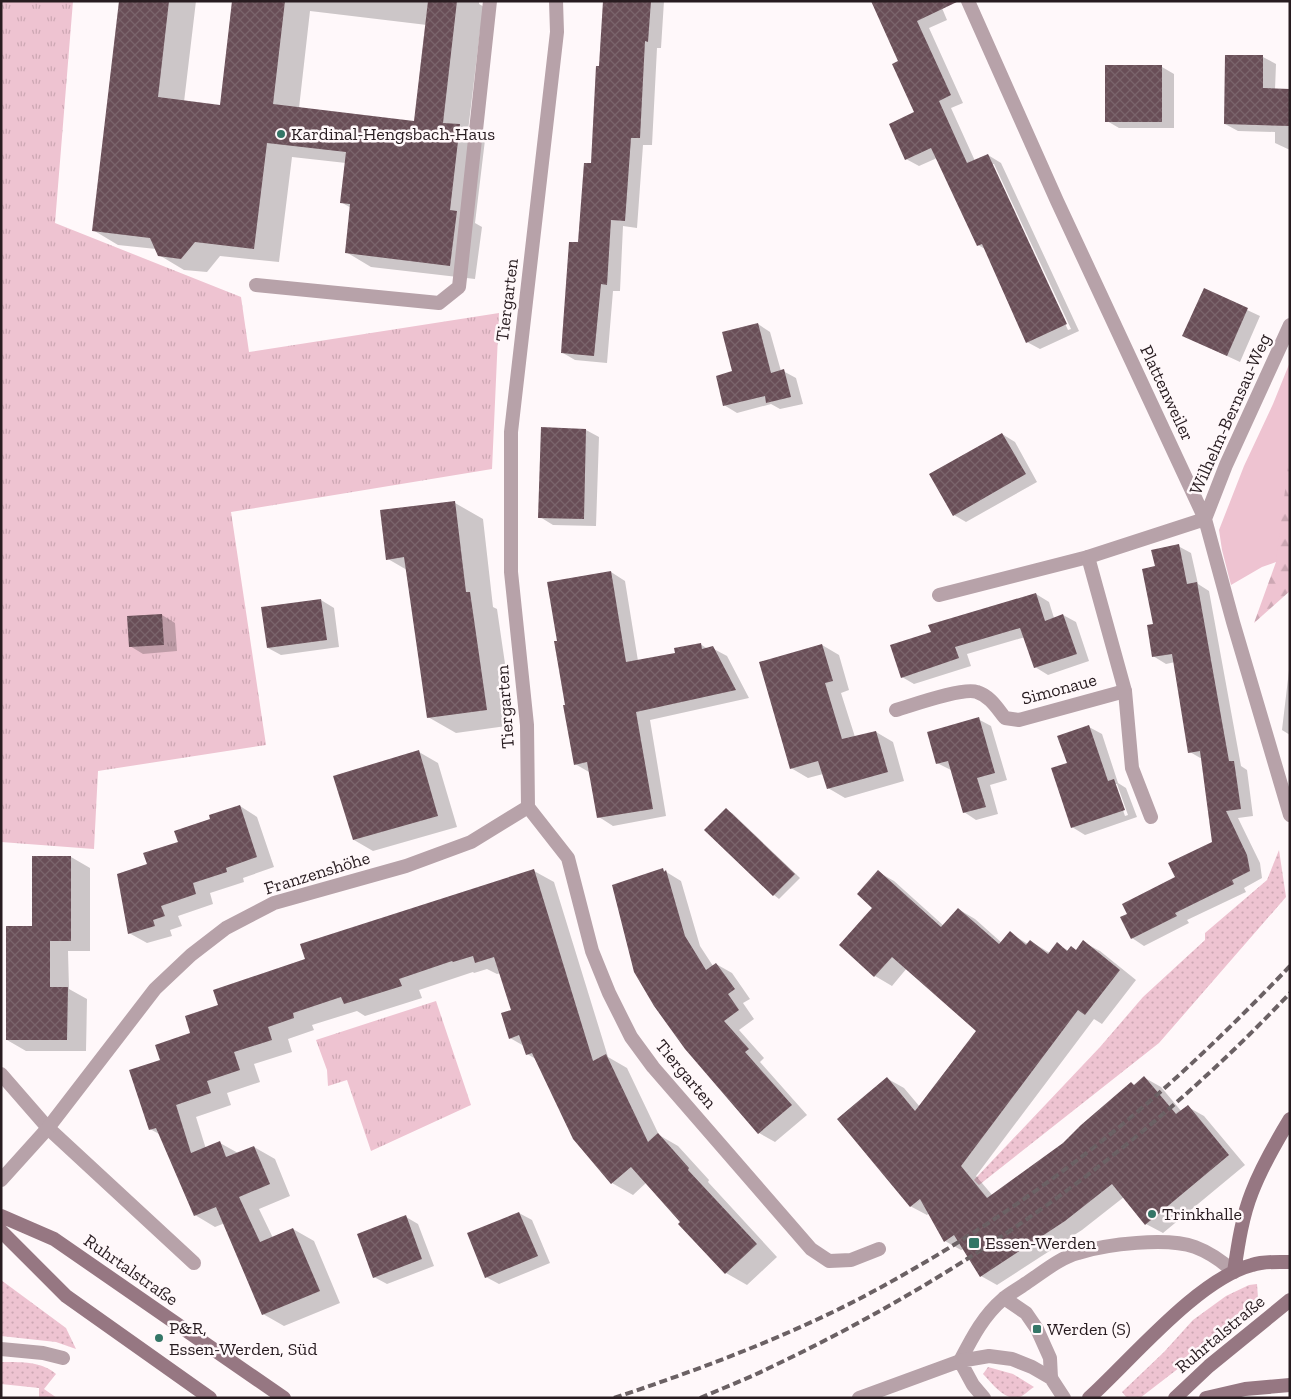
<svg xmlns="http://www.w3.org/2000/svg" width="1291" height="1399" viewBox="0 0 1291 1399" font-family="'Zilla Slab',serif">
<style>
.grass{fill:url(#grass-dots)}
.forest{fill:url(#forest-firs)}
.park{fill:url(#park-tufts)}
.garden{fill:#eec3d1}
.pier{fill:#fff8fa}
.shadow{fill:#0003;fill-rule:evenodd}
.building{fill:url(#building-cross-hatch)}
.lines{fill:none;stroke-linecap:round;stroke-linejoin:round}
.service{stroke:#b7a2a9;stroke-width:14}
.minor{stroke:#b7a2a9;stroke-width:14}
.secondary{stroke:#967782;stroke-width:14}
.rail{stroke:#6b6164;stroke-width:4;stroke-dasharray:8 4;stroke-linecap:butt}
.poi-dot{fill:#347667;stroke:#fff8fa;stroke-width:2}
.labels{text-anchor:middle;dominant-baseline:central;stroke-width:5;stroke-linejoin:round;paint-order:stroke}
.poi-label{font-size:18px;fill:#281c20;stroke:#fff8fa;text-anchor:start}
.street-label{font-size:18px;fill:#281c20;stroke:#fff8fa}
</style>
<defs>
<pattern id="grass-dots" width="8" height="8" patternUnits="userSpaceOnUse" patternTransform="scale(1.25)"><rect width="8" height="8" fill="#eec3d1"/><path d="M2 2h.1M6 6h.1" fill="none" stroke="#cca7b3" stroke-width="1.8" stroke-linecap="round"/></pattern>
<pattern id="forest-firs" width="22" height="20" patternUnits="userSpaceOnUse" patternTransform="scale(1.25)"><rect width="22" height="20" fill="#eec3d1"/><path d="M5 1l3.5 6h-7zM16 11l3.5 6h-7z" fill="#cca7b3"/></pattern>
<pattern id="park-tufts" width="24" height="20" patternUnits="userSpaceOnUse" patternTransform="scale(1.25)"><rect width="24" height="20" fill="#eec3d1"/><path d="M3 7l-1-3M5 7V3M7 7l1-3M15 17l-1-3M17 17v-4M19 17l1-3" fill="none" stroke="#cca7b3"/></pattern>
<pattern id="building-cross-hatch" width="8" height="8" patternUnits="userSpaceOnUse" patternTransform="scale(1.25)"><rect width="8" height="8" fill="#694e57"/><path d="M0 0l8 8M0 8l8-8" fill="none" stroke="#7a646b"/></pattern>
</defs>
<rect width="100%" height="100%" fill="#fff8fa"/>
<!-- grass -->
<path class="grass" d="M1279 850 1286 897 1159 1043 979 1185 974 1180 1100 1047 1143 997 1205 940V933L1267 880Z
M1 1280 66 1328 76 1349 56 1342 1 1336Z
M1257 1284 1258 1298 1262 1304 1140 1398H1127L1122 1392 1164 1352 1193 1320 1226 1296 1249 1285Z
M1 1362C19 1362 42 1361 56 1374L44 1389 57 1398H39V1388L1 1384Z
M988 1367 1013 1374 1034 1387C1029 1390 1023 1397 1017 1398 1003 1399 992 1383 983 1374Z"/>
<!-- forest -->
<path class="forest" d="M1290 437V591L1254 623 1276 562 1272 551Z"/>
<!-- park -->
<path class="park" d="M1 1H73L55 223 241 297 249 352 499 313 492 469 231 512 266 745 98 771 94 849 1 842Z
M436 1001 471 1105 371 1151 347 1080 328 1086 327 1070 316 1040Z"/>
<!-- garden -->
<path class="garden" d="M1290 362V451L1276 562 1262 567 1231 585 1222 550 1219 530 1244 466 1273 404Z"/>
<!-- pier -->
<path class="pier" d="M1290 1333V1398H1248L1288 1334Z"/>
<!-- shadow -->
<path class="shadow" d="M121 1H196L184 102 221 106 233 1H479V4L488 9 480 31 468 131 485 140 475 223 482 227 475 279 371 267 346 252 351 208 341 202 346 163 292 157 279 262 220 256 207 272 184 270 159 255 156 249 118 245 93 230ZM310 11 427 25 415 122 299 108Z
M605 1H664L661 48H657L652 145H643L637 228 623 226 620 291H613L607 363 575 360 563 353 592 165Z
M872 1H939L947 20 929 28 963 103 951 108 975 161 988 155 1001 163 1079 331 1040 349 1027 342 985 249 978 245 937 158 919 166 906 159 916 113 900 61ZM991 164H994L1071 329 1068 330Z
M1096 1H1151V2H1097Z
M1263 57 1276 64 1275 90H1290V150L1275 143V132L1238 131 1225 124Z
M1162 67 1174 74V128H1119L1107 121Z
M1204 290 1260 316 1240 362 1184 336Z
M758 324 770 332 781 371H783L796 378 803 404 780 409 771 404 737 413 724 405 734 372Z
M586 430 599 437 596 526 553 525 540 517Z
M1002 434 1015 442 1037 482 966 522 954 515Z
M455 503 483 519 493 607 497 609 514 725 456 733 428 717 407 570 388 559Z
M1178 546 1191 553 1198 584 1209 591 1241 766 1247 770 1253 816 1238 818 1260 863 1262 878 1244 888 1246 892 1187 920 1189 923 1144 946 1132 938 1128 915 1177 878 1213 843 1202 759 1190 752 1175 662 1166 664 1153 656 1156 567Z
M611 572 625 581 638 661 677 654 700 644 708 649 712 648 727 656 749 698 650 720 666 816 613 826 599 817 589 772 575 764 558 642Z
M1036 594 1049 602 1054 618 1063 615 1076 622 1089 661 1048 675 1035 667 1025 637 967 654 971 666 914 684 902 677 932 633Z
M321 600 334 608 339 647 281 655 268 648Z
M162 615 175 623 177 651 143 654 130 646Z
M822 645 839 655 849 690 841 693 855 737 876 732 893 742 904 781 845 798 828 788 823 774 808 778 791 768Z
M1290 662V735L1282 730Z
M978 719 991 726 1007 780 990 785 998 814 976 820 964 812 951 770 937 763Z
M1089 727 1102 734 1118 783 1126 788 1137 817 1085 835 1072 827 1068 764ZM1114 784H1117L1128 815 1125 816Z
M419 752 438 763 457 827 373 851 354 840Z
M240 806 257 817 274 867 243 878 244 882 210 893 213 904 178 916 182 926 170 930 172 936 147 943 129 933 148 864 211 820Z
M726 810 732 813 800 878 779 899 774 895Z
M71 857 90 868V951H68L69 989 87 999 86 1051H26L7 1040 33 927Z
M663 870 681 881 700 946 713 966 716 964 732 973 750 999 743 1003 754 1019 739 1030 764 1058 760 1062 807 1115 775 1142 759 1133 686 1048Z
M534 871 554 882 608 1057 627 1068 659 1135 678 1146 709 1180 708 1182 777 1257 747 1285 726 1273 680 1224 682 1222 647 1182 633 1195 612 1183 536 1059 527 1054 524 1046 510 1038 513 1010 501 973 497 974 487 969 474 973 473 972 419 990 422 998 365 1016 357 1011 312 1025 314 1030 288 1039 292 1052 254 1064 260 1082 227 1093 231 1105 196 1117 206 1149 220 1143 238 1153 254 1147 275 1159 290 1196 259 1209 273 1238 293 1229 314 1241 340 1303 284 1326 263 1314 225 1223 215 1227 195 1215 161 1135 150 1129 162 1060 220 1006 307 960Z
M878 872 894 881 944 926 958 909 975 919 1002 943 1010 933 1028 944 1030 941 1050 953 1057 944 1069 951H1076L1083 942 1100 951 1136 980 1102 1024 1094 1019 976 1176 993 1196 1064 1144 1145 1078 1161 1087 1182 1112 1188 1107 1204 1116 1245 1165 1163 1233 1146 1224 1124 1197 1082 1230 997 1285 981 1276 964 1249 961 1250 945 1241 929 1213 927 1215 910 1206 888 1079 904 1088 920 1107 977 1031 907 968 892 986 875 976 841 945 874 908Z
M519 1213 532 1220 550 1263 499 1284 486 1277Z
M406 1217 418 1224 434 1266 387 1284 374 1277Z"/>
<!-- building -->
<path class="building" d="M119 1H169L158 97 220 105 232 1H285L273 104 414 121 428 1H457L443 123 460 124 450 210 457 211 450 266 345 253 350 204 340 203 346 152 267 143 254 249 195 242 181 259 158 256 150 238 92 231Z
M603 1H651L648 42 645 41 640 138H631L625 221 611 220 607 285 601 284 594 356 561 353 569 242H578L584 163H591L596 66H599Z
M871 1H959L917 21 951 95 939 101 967 163 988 154 1067 324 1026 343 982 244 977 246 931 148 905 160 889 124 914 112 892 64 898 61Z
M1225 55H1263V88L1290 89V126L1224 124Z
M1105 65H1162V122H1105Z
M1204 288 1248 308 1227 356 1182 336Z
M758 323 771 373 784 369 791 397 766 403 765 396 723 406 716 376 732 371 722 332Z
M541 427 586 429 584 519 538 518Z
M1002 433 1026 474 953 516 929 474Z
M455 501 466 592H470L487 710 427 718 404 557 386 560 380 510Z
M1179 544 1187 584 1197 582 1229 761H1234L1241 809 1226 811 1247 855 1250 871 1232 880 1234 884 1175 913 1177 916 1131 939 1120 917 1127 914 1122 904 1175 877 1168 863 1212 842 1200 751 1188 753 1172 654 1152 657 1147 625 1153 624 1142 569 1155 566 1151 550Z
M611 571 626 662 675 653 674 648 701 643 702 649 713 646 736 690 636 712 653 809 597 818 587 762 574 765 563 705H565L554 641H557L547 582Z
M1036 593 1045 621 1063 614 1077 654 1034 668 1020 628 955 647 959 658 901 678 890 645 931 632 928 625Z
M321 599 327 640 267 648 261 607Z
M162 614 164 645 129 647 127 616Z
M822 644 833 681 825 683 842 739 876 731 888 772 827 789 818 761 790 769 759 662Z
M979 717 995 773 977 778 986 807 963 813 948 761 936 764 927 732Z
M1089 725 1108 781 1114 779 1125 810 1071 828 1051 768 1067 763 1057 736Z
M419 750 438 816 353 840 333 776Z
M240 805 257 857 226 868 227 872 193 883 196 894 161 906 165 916 153 920 155 926 128 934 117 874 147 864 143 853 178 842 174 831 210 819 209 815Z
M726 808 795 874 773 896 704 830Z
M32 856H71V941H50V987H68L67 1040H6V926H32Z
M663 868 664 872 666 870 685 936 706 970 716 963 735 989 728 994 739 1010 724 1021 749 1049 745 1052 792 1105 758 1134 685 1049 654 1006 634 972 612 885Z
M534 869 593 1061 606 1054 648 1142 658 1133 689 1168 688 1170 757 1244 725 1274 678 1224 680 1222 631 1167 611 1184 573 1139 532 1053 526 1055 519 1035 509 1039 501 1013 511 1010 494 957 475 963 473 956 453 962 452 961 399 979 402 986 344 1004 341 997 293 1013 294 1018 268 1027 272 1040 234 1052 240 1070 207 1081 211 1093 176 1105 191 1153 220 1141 226 1157 254 1146 270 1184 239 1197 260 1242 293 1228 320 1291 262 1315 216 1207 194 1216 156 1128 149 1130 129 1070 160 1060 155 1045 190 1033 185 1016 218 1005 213 990 305 959 300 944Z
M878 870 941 927 958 908 999 944 1010 931 1026 945 1030 940 1048 954 1057 942 1067 951 1071 946 1076 950 1083 940 1120 970 1085 1015 1078 1010 961 1166 987 1198 1063 1143 1081 1125 1131 1082 1134 1085 1144 1076 1176 1114 1188 1105 1229 1155 1145 1225 1112 1184 1065 1221 980 1277 954 1235 944 1242 920 1199 910 1207 837 1119 887 1077 915 1111 976 1031 892 957 874 977 839 945 872 908 857 894Z
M519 1212 538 1256 485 1278 467 1233Z
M406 1215 422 1259 373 1278 357 1234Z"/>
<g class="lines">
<!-- service -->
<path class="service" d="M256 285 439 303 459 287 490 1
M939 595 1088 557
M896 710C913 705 963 687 977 692 990 696 997 708 1005 718L1019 720 1125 691
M1 1074 48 1128 194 1263
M1004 1298 1026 1313 1037 1329 1050 1358 1051 1378
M1 1349 43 1353 63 1358
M960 1361C972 1338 983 1316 1003 1299 1010 1293 1018 1289 1025 1284 1042 1273 1059 1258 1078 1253 1107 1244 1167 1237 1195 1247 1211 1253 1222 1261 1234 1272"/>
<!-- minor -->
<path class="minor" d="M556 1 557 32 511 432V572L527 725 528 807 568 858 592 951 609 993 631 1037 653 1067 811 1249 829 1261 851 1260 879 1249
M968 1 1057 201 1205 519 1233 622 1290 815
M1205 519 1226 465 1290 325
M1151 817 1132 768 1125 691 1088 557 1205 519
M1 1180 48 1128 155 989 191 955 226 928 274 903 406 866 471 842 528 807
M960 1361 973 1385 984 1398
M859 1398 960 1361 989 1356 1012 1359 1032 1367 1051 1378 1064 1398"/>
<!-- secondary -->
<path class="secondary" d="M1 1216 54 1239 284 1398
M1 1231 66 1296 210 1398
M1234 1272C1238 1245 1242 1217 1252 1192 1262 1166 1276 1142 1290 1119
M1089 1398C1131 1360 1198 1279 1252 1265 1264 1261 1277 1262 1290 1262
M1175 1398 1209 1366 1290 1300
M1206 1398 1245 1389 1290 1385"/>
<!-- rail -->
<path class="rail" d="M614 1398C698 1370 781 1339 859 1299 935 1259 1008 1213 1076 1161 1153 1103 1223 1036 1290 966
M700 1398C723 1388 747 1379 769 1368 964 1276 1142 1150 1290 993"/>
</g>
<!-- markers -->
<g class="poi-dot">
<circle cx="281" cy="134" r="5"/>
<circle cx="1152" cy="1214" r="5"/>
<rect x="968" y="1237" width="12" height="12" rx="2.5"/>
<rect x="1032" y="1324" width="10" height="10" rx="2.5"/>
<circle cx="159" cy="1338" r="5"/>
</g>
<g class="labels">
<!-- poi labels -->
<g class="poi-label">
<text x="291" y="134">Kardinal-Hengsbach-Haus</text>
<text x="1162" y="1214">Trinkhalle</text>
<text x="985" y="1243">Essen-Werden</text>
<text x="169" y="1328">P&amp;R,<tspan x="169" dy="21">Essen-Werden, Süd</tspan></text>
<text x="1047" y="1329">Werden (S)</text>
</g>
<!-- street labels -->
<g class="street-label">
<text transform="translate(507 300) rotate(-83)">Tiergarten</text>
<text transform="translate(1167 393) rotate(65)">Plattenweiler</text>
<text transform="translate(1230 414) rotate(-66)">Wilhelm-Bernsau-Weg</text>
<text transform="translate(1059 689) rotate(-15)">Simonaue</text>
<text transform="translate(505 707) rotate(-94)">Tiergarten</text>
<text transform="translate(317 873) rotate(-17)">Franzenshöhe</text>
<text transform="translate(686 1074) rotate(50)">Tiergarten</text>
<text transform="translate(131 1270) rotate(35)">Ruhrtalstraße</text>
<text transform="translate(1220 1334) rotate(-40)">Ruhrtalstraße</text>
</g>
</g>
<!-- border -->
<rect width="1291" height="1399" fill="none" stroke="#281c20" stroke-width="5"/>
</svg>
